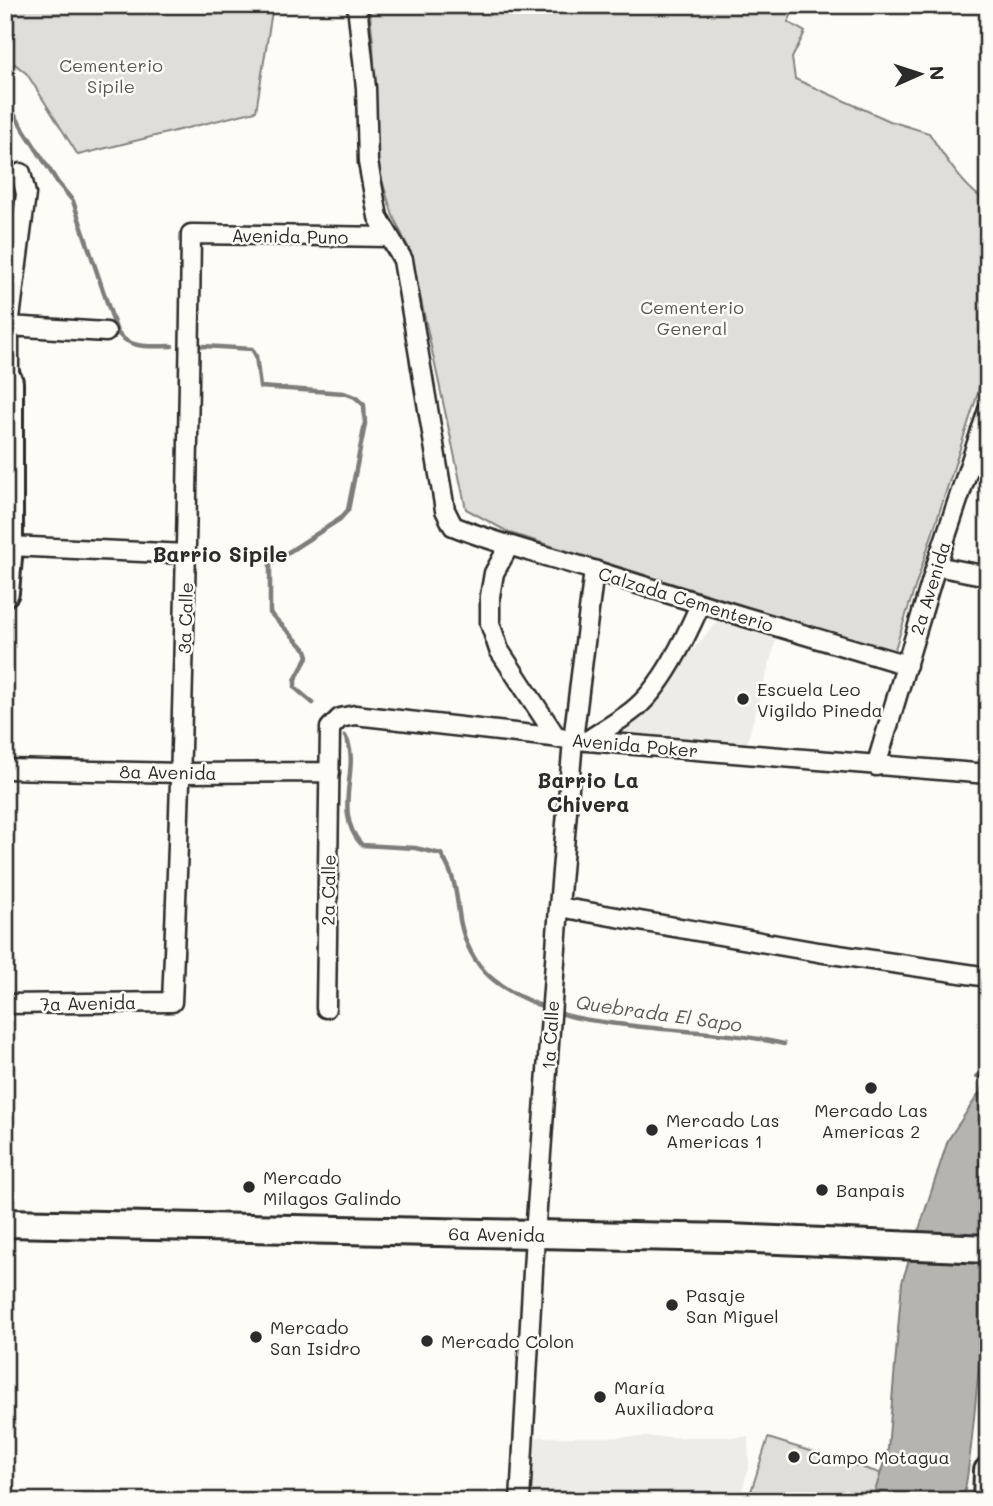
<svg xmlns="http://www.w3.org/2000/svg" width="993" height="1506" viewBox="0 0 993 1506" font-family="Mali,sans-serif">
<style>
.built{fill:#edece8}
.green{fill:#dfdeda;stroke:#858482;stroke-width:2}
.water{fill:#b5b4b1;stroke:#7e7d7b;stroke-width:2}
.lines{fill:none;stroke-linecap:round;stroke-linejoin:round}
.stream{stroke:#7e7d7b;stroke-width:4.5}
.street-casing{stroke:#2b2b2b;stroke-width:23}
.secondary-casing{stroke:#2b2b2b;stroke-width:32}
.street{stroke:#fdfcf7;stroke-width:18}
.secondary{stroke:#fdfcf7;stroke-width:26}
.poi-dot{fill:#2b2b2b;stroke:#fdfcf7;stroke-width:2.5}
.labels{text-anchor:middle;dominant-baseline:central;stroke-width:5;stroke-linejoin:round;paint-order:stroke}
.park-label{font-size:18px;fill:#585857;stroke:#fdfcf7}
.street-label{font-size:18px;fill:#2b2b2b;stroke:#fdfcf7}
.poi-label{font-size:18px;fill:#2b2b2b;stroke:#fdfcf7;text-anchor:start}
.water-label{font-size:19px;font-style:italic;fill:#5b5b5a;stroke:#fdfcf7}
.quarter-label{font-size:21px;font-weight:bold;fill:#2b2b2b;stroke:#fdfcf7}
</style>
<rect width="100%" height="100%" fill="#fdfcf7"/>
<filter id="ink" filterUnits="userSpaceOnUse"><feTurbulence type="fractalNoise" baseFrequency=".0143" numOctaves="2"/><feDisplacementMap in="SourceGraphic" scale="14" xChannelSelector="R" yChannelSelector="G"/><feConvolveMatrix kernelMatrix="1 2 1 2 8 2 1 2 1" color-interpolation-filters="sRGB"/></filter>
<g filter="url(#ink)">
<!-- built -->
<path class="built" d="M722 616 778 633 746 746 618 737Z
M529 1437H748L749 1466 739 1501H525Z"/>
<!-- green -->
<path class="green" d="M5 5H273L256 111 78 155 27 74 5 56Z
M369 5H796L788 22 805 32 792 58 795 79 890 121 929 133C943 155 965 190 988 202V362L894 652 510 533 466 509 411 253 393 216 378 167 373 42Z
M768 1438 886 1475 878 1501H748Z"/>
<!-- water -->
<path class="water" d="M988 1080V1304C975 1369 976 1436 963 1501H872L888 1449 902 1282 948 1140Z"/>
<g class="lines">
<!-- stream -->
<path class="stream" d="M5 100 58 183 73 201 117 332C130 350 152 346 172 346
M203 346 252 349 256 356 260 387 344 393 355 397 364 405 365 424 348 510 340 519 270 564V613L306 650 308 656 295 680V688L313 703
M345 736C363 766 330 811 362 845L415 848 441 854C456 878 456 893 460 920 470 972 501 990 546 1008
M554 1011C575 1019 596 1021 618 1024 673 1032 729 1031 784 1044
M977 1076 988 1080"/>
<!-- street casing -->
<g class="street-casing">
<path id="street" d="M357 5 366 88 368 162 378 217 403 260 445 510 453 526C498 544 544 555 590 569 695 603 801 634 907 665
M9 326 106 332
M9 382V326L26 194 21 173
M5 544 9 546 187 554
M509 546 494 573 490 596V623L499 650 557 738
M936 566 988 576
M587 741C601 731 618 722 632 711 662 688 685 639 700 605
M876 766 936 566 988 410
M5 769 181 773 330 772
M559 907 818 952 988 977
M5 1004 172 1002C183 746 188 490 191 234L388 237
M326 1008 330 728 340 718 355 715 587 741 988 774
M520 1501 535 1235 559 907 573 740 594 570"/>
</g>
<!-- secondary casing -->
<g class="secondary-casing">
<path id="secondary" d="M5 374 9 382V546L5 592
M5 1223 729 1238 988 1249
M987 1501 988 1471"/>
</g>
<!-- street -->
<use href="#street" class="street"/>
<!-- secondary -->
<use href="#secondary" class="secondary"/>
</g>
</g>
<!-- markers -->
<g class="poi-dot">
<circle cx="743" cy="699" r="7"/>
<circle cx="871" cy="1088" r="7"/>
<circle cx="652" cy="1130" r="7"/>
<circle cx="249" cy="1187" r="7"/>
<circle cx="822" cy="1190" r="7"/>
<circle cx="672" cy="1305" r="7"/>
<circle cx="256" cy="1337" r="7"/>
<circle cx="427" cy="1341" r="7"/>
<circle cx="600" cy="1397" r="7"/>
<circle cx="794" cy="1457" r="7"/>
</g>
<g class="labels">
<!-- park labels -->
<g class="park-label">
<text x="111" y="65">Cementerio<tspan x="111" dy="21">Sipile</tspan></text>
<text x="692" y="307">Cementerio<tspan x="692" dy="21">General</tspan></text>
</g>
<!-- street labels -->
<g class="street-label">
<text transform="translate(290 236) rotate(1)">Avenida Puno</text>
<text transform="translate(930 588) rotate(-73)">2a Avenida</text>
<text transform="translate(686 599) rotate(17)">Calzada Cementerio</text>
<text transform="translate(185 618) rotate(-88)">3a Calle</text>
<text transform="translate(635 745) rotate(5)">Avenida Poker</text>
<text transform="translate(168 772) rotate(1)">8a Avenida</text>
<text transform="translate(328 890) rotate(-89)">2a Calle</text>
<text transform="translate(88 1003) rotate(-1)">7a Avenida</text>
<text transform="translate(550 1035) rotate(-86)">1a Calle</text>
<text transform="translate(497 1234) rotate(1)">6a Avenida</text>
</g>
<!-- poi labels -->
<g class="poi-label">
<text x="757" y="689">Escuela Leo<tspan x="757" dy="21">Vigildo Pineda</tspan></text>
<text x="871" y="1110" text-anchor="middle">Mercado Las<tspan x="871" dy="21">Americas 2</tspan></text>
<text x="666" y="1120">Mercado Las<tspan x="666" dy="21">Americas 1</tspan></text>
<text x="263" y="1177">Mercado<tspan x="263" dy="21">Milagos Galindo</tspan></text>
<text x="836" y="1190">Banpais</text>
<text x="686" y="1295">Pasaje<tspan x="686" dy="21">San Miguel</tspan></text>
<text x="270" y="1327">Mercado<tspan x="270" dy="21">San Isidro</tspan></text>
<text x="441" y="1341">Mercado Colon</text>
<text x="614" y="1387">María<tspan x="614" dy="21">Auxiliadora</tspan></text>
<text x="808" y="1457">Campo Motagua</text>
</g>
<!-- water labels -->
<g class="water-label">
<text transform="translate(659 1013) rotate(8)">Quebrada El Sapo</text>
</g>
<!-- quarter labels -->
<g class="quarter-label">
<text x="220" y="553">Barrio Sipile</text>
<text x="588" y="779">Barrio La<tspan x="588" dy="24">Chivera</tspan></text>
</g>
</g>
<!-- margin -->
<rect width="993" height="1506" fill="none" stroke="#fdfcf7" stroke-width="28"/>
<rect x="14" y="14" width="965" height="1478" fill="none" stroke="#2b2b2b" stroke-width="2.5" filter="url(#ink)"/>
<!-- north arrow -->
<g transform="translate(920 74) rotate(87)" stroke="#fdfcf7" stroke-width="5" paint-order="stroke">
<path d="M0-5L12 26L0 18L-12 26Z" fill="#2b2b2b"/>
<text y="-10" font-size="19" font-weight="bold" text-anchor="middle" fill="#2b2b2b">N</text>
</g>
</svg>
